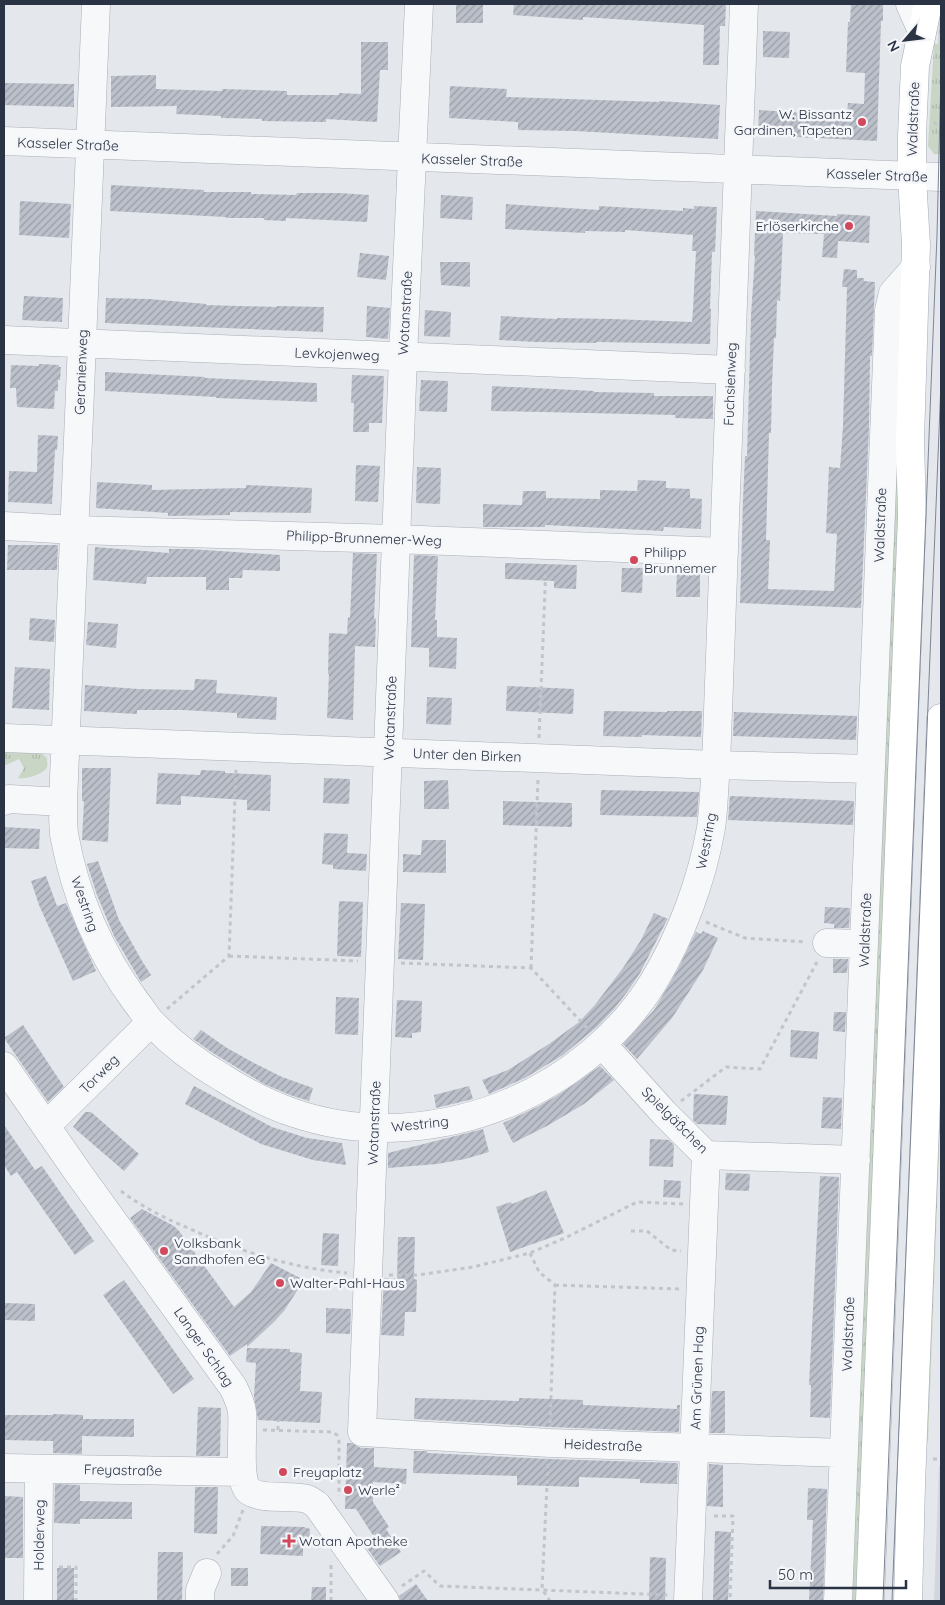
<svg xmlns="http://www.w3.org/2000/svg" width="945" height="1605" viewBox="0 0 945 1605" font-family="Quicksand,sans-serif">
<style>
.built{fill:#d2d6de}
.grass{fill:url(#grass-tufts)}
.building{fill:url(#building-hatch)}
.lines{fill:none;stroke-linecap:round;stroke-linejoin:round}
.minor-casing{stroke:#a9aeb7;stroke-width:29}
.major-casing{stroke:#a3abb8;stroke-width:29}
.path{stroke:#c2c5cb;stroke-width:3;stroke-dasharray:4 4;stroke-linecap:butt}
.minor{stroke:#f7f8fa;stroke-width:28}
.major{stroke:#fff;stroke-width:28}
.tram{stroke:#7d8696;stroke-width:1}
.poi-dot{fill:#d1495b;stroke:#f4f6f9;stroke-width:2}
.labels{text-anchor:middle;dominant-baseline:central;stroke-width:5;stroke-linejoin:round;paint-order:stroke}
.poi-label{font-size:14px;fill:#2b3445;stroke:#f4f6f9;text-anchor:start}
.street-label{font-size:14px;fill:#2b3445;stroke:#f4f6f9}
</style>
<defs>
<pattern id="grass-tufts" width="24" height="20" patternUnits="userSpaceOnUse" patternTransform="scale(1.25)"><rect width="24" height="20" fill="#c9d6c5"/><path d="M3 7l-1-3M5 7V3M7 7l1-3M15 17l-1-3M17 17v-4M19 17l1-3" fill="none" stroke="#adb8ab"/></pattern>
<pattern id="building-hatch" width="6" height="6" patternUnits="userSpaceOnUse" patternTransform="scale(1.25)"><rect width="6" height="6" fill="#bbc0ca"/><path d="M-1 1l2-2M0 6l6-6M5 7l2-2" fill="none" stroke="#989da6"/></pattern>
</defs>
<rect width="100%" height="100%" fill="#e4e7ec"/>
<!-- built -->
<path class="built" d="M939 1466 941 1467V1601H934Z"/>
<!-- grass -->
<path class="grass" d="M940 4H941V154H934L928 146 934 44H938Z
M895 319 902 513 858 1601H844Z
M4 751 40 752 47 758C47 761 48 764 47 767 45 774 24 780 18 778L24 768 19 759 4 766Z
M941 949V1101L928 1444 923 1423Z"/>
<!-- building -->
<path class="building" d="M456 4H483V23H456Z
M514 4H726L725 26H720L719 65H703L704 25 583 17V20L513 15Z
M851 4H883V21H881L877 141 758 135 759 110 804 113V111L847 113 848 103 864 104 865 73 846 72 848 22H850Z
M763 31 790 32 789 58 763 57Z
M361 42H388V70H380L377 122 326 119V122L262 121V119L221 118V116L176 114 177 106 111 107V76L156 75V89L222 91V89L287 91V95H339V93L361 94Z
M4 83 74 84V107L4 105Z
M450 86 507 89 506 97 659 102V101L720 105 718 139 575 131 518 130V122L449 118Z
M111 185 204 190V192H251V194L296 195 297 193H339L369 195 367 222 286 218V221L264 220V218H226V217L110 211Z
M441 195 473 197 472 220 440 218Z
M20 201 71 204 69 238 19 235Z
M506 204 599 210V206L683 211V208L694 209V206L717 207 715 252H712L710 309H711L710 344 596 342V343L537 342 499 340 501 316 557 319V318L612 319 692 322 693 309 696 251H692L693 235 625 230V232L585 231V233L505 229Z
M756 211 837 216V214L870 216 869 243 838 241 837 258 822 257 824 234 783 233 780 301 777 300 776 338H774L772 386 771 433H769L766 540H770L768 589 834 591 837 534 826 533 829 467 840 468 843 426 847 287H842L844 269 857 270V278H864V281L875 282 872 356H870L869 427 861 608 740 603 743 500 745 456H747L751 315 755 256H754Z
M360 253 389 256 386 280 357 277Z
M440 262H470V287L441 285Z
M24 296 63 298 62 322 22 320Z
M106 298 149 299 206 304V305L277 307V306L324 307 323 332 105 323Z
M367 306 390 308 388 339 366 337Z
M425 310 451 312 450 337 424 336Z
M39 364 59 365V367H61L60 380H58V391H55L54 409 17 407 16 388H10L11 365 39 366Z
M105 372 205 377V378L317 383V402L216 398V397L105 391Z
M352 375 384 376 382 423H369V432H353L354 403H351Z
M421 380 448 381 447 412 419 411Z
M492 386 574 390 594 391V392L654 393V396H713V419L675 418V415L491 411Z
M38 435 58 436 57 450H55L52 504 8 502 9 471 37 472Z
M356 465 380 466 378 502 355 501Z
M417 467 441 468 440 504 416 503Z
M638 480 666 481V488L690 489V498L702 499 701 529 664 527 663 531 545 525V527H483V504L522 505 523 491H546V498L600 499V490L637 491Z
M97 482 152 485V490L246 488V485L312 488 311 513 230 512V515L168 516V513L96 508Z
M8 545H58L57 570H7Z
M95 547 169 553V549H189L280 555V571L243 570 242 578H229V590H206V577H147L146 584 93 580Z
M353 553 377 554 374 618 376 619 375 647 355 646 353 720 327 718 329 674H328L329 633 347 634 348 617 350 618Z
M414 555 438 556 435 620H437V637L457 638 456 669 429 667V648L411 647Z
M505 563 577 565 576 589 554 588V581L505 579Z
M622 568H643L642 593 621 592Z
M677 569 700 570V597H676Z
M30 618 55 620 54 642 29 640Z
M88 622 118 624 116 648 86 645Z
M15 667 50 669 49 710 12 708Z
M195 679 217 680 216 693 277 697 276 720 237 718V713L182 710H137V714L84 711 85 685 138 689 194 690Z
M507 686 574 689 573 714 506 711Z
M427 697 452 698 451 725 426 724Z
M604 711 667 712V711H702L701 737 642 735V737L603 736Z
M734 712 857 716 856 740 733 736Z
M82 768H111L108 842 82 840 84 801H82Z
M201 770 225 771V773L271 775 270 811 247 810V800L181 796V805L156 804 158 773 200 775Z
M324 778 350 779 349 804 323 803Z
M448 780 449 809H424V781Z
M601 790 699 792 697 817 600 815Z
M730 796 854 801 853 825 728 820Z
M503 801 572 803V827L503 825Z
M4 827 40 829 39 849 4 848Z
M324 833 348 834 347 853 367 854 366 871 333 869V865L322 864Z
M422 840H446V873L403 872V854L421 855Z
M98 861 119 920 142 961 151 975 141 982 114 936 97 895 87 864Z
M46 876 57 906 66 903 96 971 73 981 39 905 31 881Z
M339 901 363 902 361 957 337 956Z
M401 903 425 904 423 960 398 959Z
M825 907 850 908 849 928H834V924L824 923Z
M654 913 668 919 667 920 640 973 628 991 614 1009 598 1026 563 1055 525 1078 489 1094 482 1080 508 1070 549 1044 579 1022 594 1006 623 968 641 940Z
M703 931 718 938 703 970 672 1018 637 1059 623 1044 654 1010 677 971 696 932 701 934Z
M833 959H848L847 973H833Z
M336 997 359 998 358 1035 335 1034Z
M397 1000 422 1001 421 1032 412 1033V1038L395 1037Z
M834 1012H846L845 1032 833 1031Z
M23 1025 64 1087 48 1102 4 1038Z
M201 1030 227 1048 254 1063 282 1077 313 1088 309 1101 290 1095 264 1084 213 1053 193 1039Z
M791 1030 819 1032 817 1059 790 1057Z
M600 1066 614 1080 584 1104 547 1126 513 1143 503 1123 539 1106 560 1094Z
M194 1086 272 1127 307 1138 342 1143 346 1165 313 1160 261 1144 185 1104Z
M469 1086 473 1099 436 1108 434 1095Z
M694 1094 728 1096 726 1125 697 1124 693 1120Z
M823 1097 842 1098 841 1129 821 1128Z
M85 1112H91L139 1154 124 1171 73 1127Z
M4 1125 35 1170 42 1166 94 1241 75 1255 17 1172 11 1176 4 1165Z
M483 1129 489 1152 465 1159 437 1164 388 1168V1153Z
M650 1139 669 1140 674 1145 673 1167 649 1166Z
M726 1173 750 1174 749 1191 725 1190Z
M820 1176 839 1177 830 1418 810 1417 811 1385H809Z
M664 1180 681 1181 680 1198 663 1197Z
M546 1190 564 1233 510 1252 496 1207 511 1202 512 1204Z
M142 1209 174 1226 179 1231 234 1307 251 1292 271 1263 304 1280 284 1311 274 1322 247 1347V1344L230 1356 130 1218Z
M323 1233 339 1234 338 1266 321 1265Z
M398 1237H415L414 1279 417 1280 416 1312H405L404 1336 381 1335 384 1278 397 1279Z
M124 1280 194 1379 173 1394 103 1295Z
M4 1303 35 1304V1321L4 1320Z
M326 1308 351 1309 350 1334 326 1333Z
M247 1348 290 1349V1352L302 1353 300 1391 322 1392 320 1423 258 1420 254 1396 256 1363 246 1362Z
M712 1391H725V1433H710Z
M415 1398 519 1401V1398L583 1400V1405L677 1409V1405H680L679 1432 551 1427 414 1419Z
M198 1407 221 1408 220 1456H196Z
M53 1414 83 1415V1419H134V1437L82 1436V1454L53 1453V1441L4 1440V1415H53Z
M347 1443H352L361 1448H374V1467L407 1469 406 1484 373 1482V1502L389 1527 386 1529 401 1552 380 1566 364 1544 374 1537 356 1509H345Z
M414 1451H427V1453L549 1459 678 1463 677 1484 640 1483V1479L579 1477V1487L517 1485V1476L413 1473Z
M709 1464 723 1465V1507L707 1506Z
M55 1484 80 1485V1501L132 1502V1519H80V1524L54 1523Z
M195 1487H218L217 1534 194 1533Z
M808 1488 827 1489 823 1601H809L813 1520H807Z
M4 1496 23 1497V1558H4Z
M261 1526 304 1527 310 1529 309 1543H303V1556L260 1554Z
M715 1531 731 1532 728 1601H713Z
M158 1552H183L182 1601H157Z
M650 1557 666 1558 665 1601H649Z
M57 1568H74V1601H57Z
M231 1568H248V1586H231Z
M416 1584 428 1601H400L399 1596Z
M312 1587H326V1601H311Z"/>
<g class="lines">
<!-- minor casing -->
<g class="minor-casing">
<path id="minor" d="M96 4 63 802C63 813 63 824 64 834 75 895 99 952 136 1002 142 1009 146 1017 152 1023 173 1045 197 1063 223 1078 245 1092 269 1105 294 1113 364 1137 443 1131 511 1102 568 1078 621 1035 654 981 681 936 702 880 711 828 714 808 714 786 716 765L744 4
M419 4 403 357 362 1432 550 1443 844 1453
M910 4 922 31
M4 141 941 177
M4 340 731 370
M4 526 75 530 396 539 724 552
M4 738 716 765 871 769
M4 801 9 799 63 802
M827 943 864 944
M602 1044 664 1113 706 1155 856 1160
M4 1066 79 1174 233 1387C237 1395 241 1403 242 1412 244 1428 237 1483 249 1491 264 1501 290 1494 307 1499 310 1500 314 1503 317 1505L385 1601
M46 1126 151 1022
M4 1468 242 1472
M38 1601 39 1469
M200 1601V1590L207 1573
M688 1601 706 1155
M838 1601 889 310 893 293 916 267"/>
</g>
<!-- major casing -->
<g class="major-casing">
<path id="major" d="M870 1601 912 515 910 441 916 245 912 177V136L915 66 928 4
M908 1601 911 1485 941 718"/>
</g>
<!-- path -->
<path class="path" d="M934 122 941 128
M539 738 546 566
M706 922 745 938 806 942
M229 956 358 961
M401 963 531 968 587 1028
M531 968 538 779
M167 1009 229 956 236 769
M681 1101 726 1067 760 1069 817 962
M121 1191C141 1206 164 1218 188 1228 239 1251 291 1268 347 1273
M631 1231H647L671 1250 681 1251
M530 1253 539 1272 555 1285 550 1423
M389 1275H418L473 1267 530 1253 567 1237 637 1202 683 1204
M555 1285 679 1289
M263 1430 332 1432 337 1435 339 1441V1496
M278 1430V1421
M933 1459H941
M548 1464 542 1589 550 1601
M714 1516H733L730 1601
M217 1554 233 1536 243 1510
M59 1567H76V1601
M402 1586 424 1571 440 1586 668 1595
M331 1601V1564"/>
<!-- minor -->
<use href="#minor" class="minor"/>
<!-- major -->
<use href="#major" class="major"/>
<!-- tram -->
<path class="tram" d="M883 1601 937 235 941 73
M892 1601 941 382"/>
</g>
<!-- markers -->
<g class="poi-dot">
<circle cx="862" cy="122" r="5"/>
<circle cx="849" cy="226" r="5"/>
<circle cx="634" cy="560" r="5"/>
<circle cx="164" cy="1251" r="5"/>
<circle cx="280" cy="1283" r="5"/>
<circle cx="283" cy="1472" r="5"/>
<circle cx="348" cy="1490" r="5"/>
<path d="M286.5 1533.5h5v5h5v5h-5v5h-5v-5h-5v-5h5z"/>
</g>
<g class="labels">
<!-- poi labels -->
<g class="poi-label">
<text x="852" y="114" text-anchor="end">W. Bissantz<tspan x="852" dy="16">Gardinen, Tapeten</tspan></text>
<text x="839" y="226" text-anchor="end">Erlöserkirche</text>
<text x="644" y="552">Philipp<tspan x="644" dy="16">Brunnemer</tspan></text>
<text x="174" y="1243">Volksbank<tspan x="174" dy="16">Sandhofen eG</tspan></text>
<text x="290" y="1283">Walter-Pahl-Haus</text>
<text x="293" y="1472">Freyaplatz</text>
<text x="358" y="1490">Werle²</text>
<text x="299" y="1541">Wotan Apotheke</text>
</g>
<!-- street labels -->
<g class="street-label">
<text transform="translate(913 119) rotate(-88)">Waldstraße</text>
<text transform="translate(68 144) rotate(2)">Kasseler Straße</text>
<text transform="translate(472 160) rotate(2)">Kasseler Straße</text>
<text transform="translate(877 175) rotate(2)">Kasseler Straße</text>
<text transform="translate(405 313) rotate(-87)">Wotanstraße</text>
<text transform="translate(337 354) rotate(2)">Levkojenweg</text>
<text transform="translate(81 372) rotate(-88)">Geranienweg</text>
<text transform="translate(730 384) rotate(-88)">Fuchsienweg</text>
<text transform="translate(880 525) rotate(-88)">Waldstraße</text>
<text transform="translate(364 538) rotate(2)">Philipp-Brunnemer-Weg</text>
<text transform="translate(390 718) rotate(-88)">Wotanstraße</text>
<text transform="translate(467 755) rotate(2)">Unter den Birken</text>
<text transform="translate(706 841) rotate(-79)">Westring</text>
<text transform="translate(85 904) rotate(71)">Westring</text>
<text transform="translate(865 930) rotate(-88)">Waldstraße</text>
<text transform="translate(99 1074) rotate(-45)">Torweg</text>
<text transform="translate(675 1120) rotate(45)">Spielgäßchen</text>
<text transform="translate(374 1123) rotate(-88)">Wotanstraße</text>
<text transform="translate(420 1124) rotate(-6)">Westring</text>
<text transform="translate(848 1334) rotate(-88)">Waldstraße</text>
<text transform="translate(204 1347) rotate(55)">Langer Schlag</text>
<text transform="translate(697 1378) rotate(-88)">Am Grünen Hag</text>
<text transform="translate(603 1445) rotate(2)">Heidestraße</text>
<text transform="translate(123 1470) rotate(1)">Freyastraße</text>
<text transform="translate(39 1535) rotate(-89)">Holderweg</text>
</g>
</g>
<!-- border -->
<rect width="945" height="1605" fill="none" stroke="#2b3445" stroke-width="10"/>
<!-- north arrow -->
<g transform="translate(905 40) rotate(242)" stroke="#f4f6f9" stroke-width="4" paint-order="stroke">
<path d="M0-4L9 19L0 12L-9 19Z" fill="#2b3445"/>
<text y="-8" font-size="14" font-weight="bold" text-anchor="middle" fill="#2b3445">N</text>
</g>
<!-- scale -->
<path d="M770 1580v8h136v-8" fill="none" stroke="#2b3445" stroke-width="2.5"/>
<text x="778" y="1580" font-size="15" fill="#2b3445" stroke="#f4f6f9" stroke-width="4" paint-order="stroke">50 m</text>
</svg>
